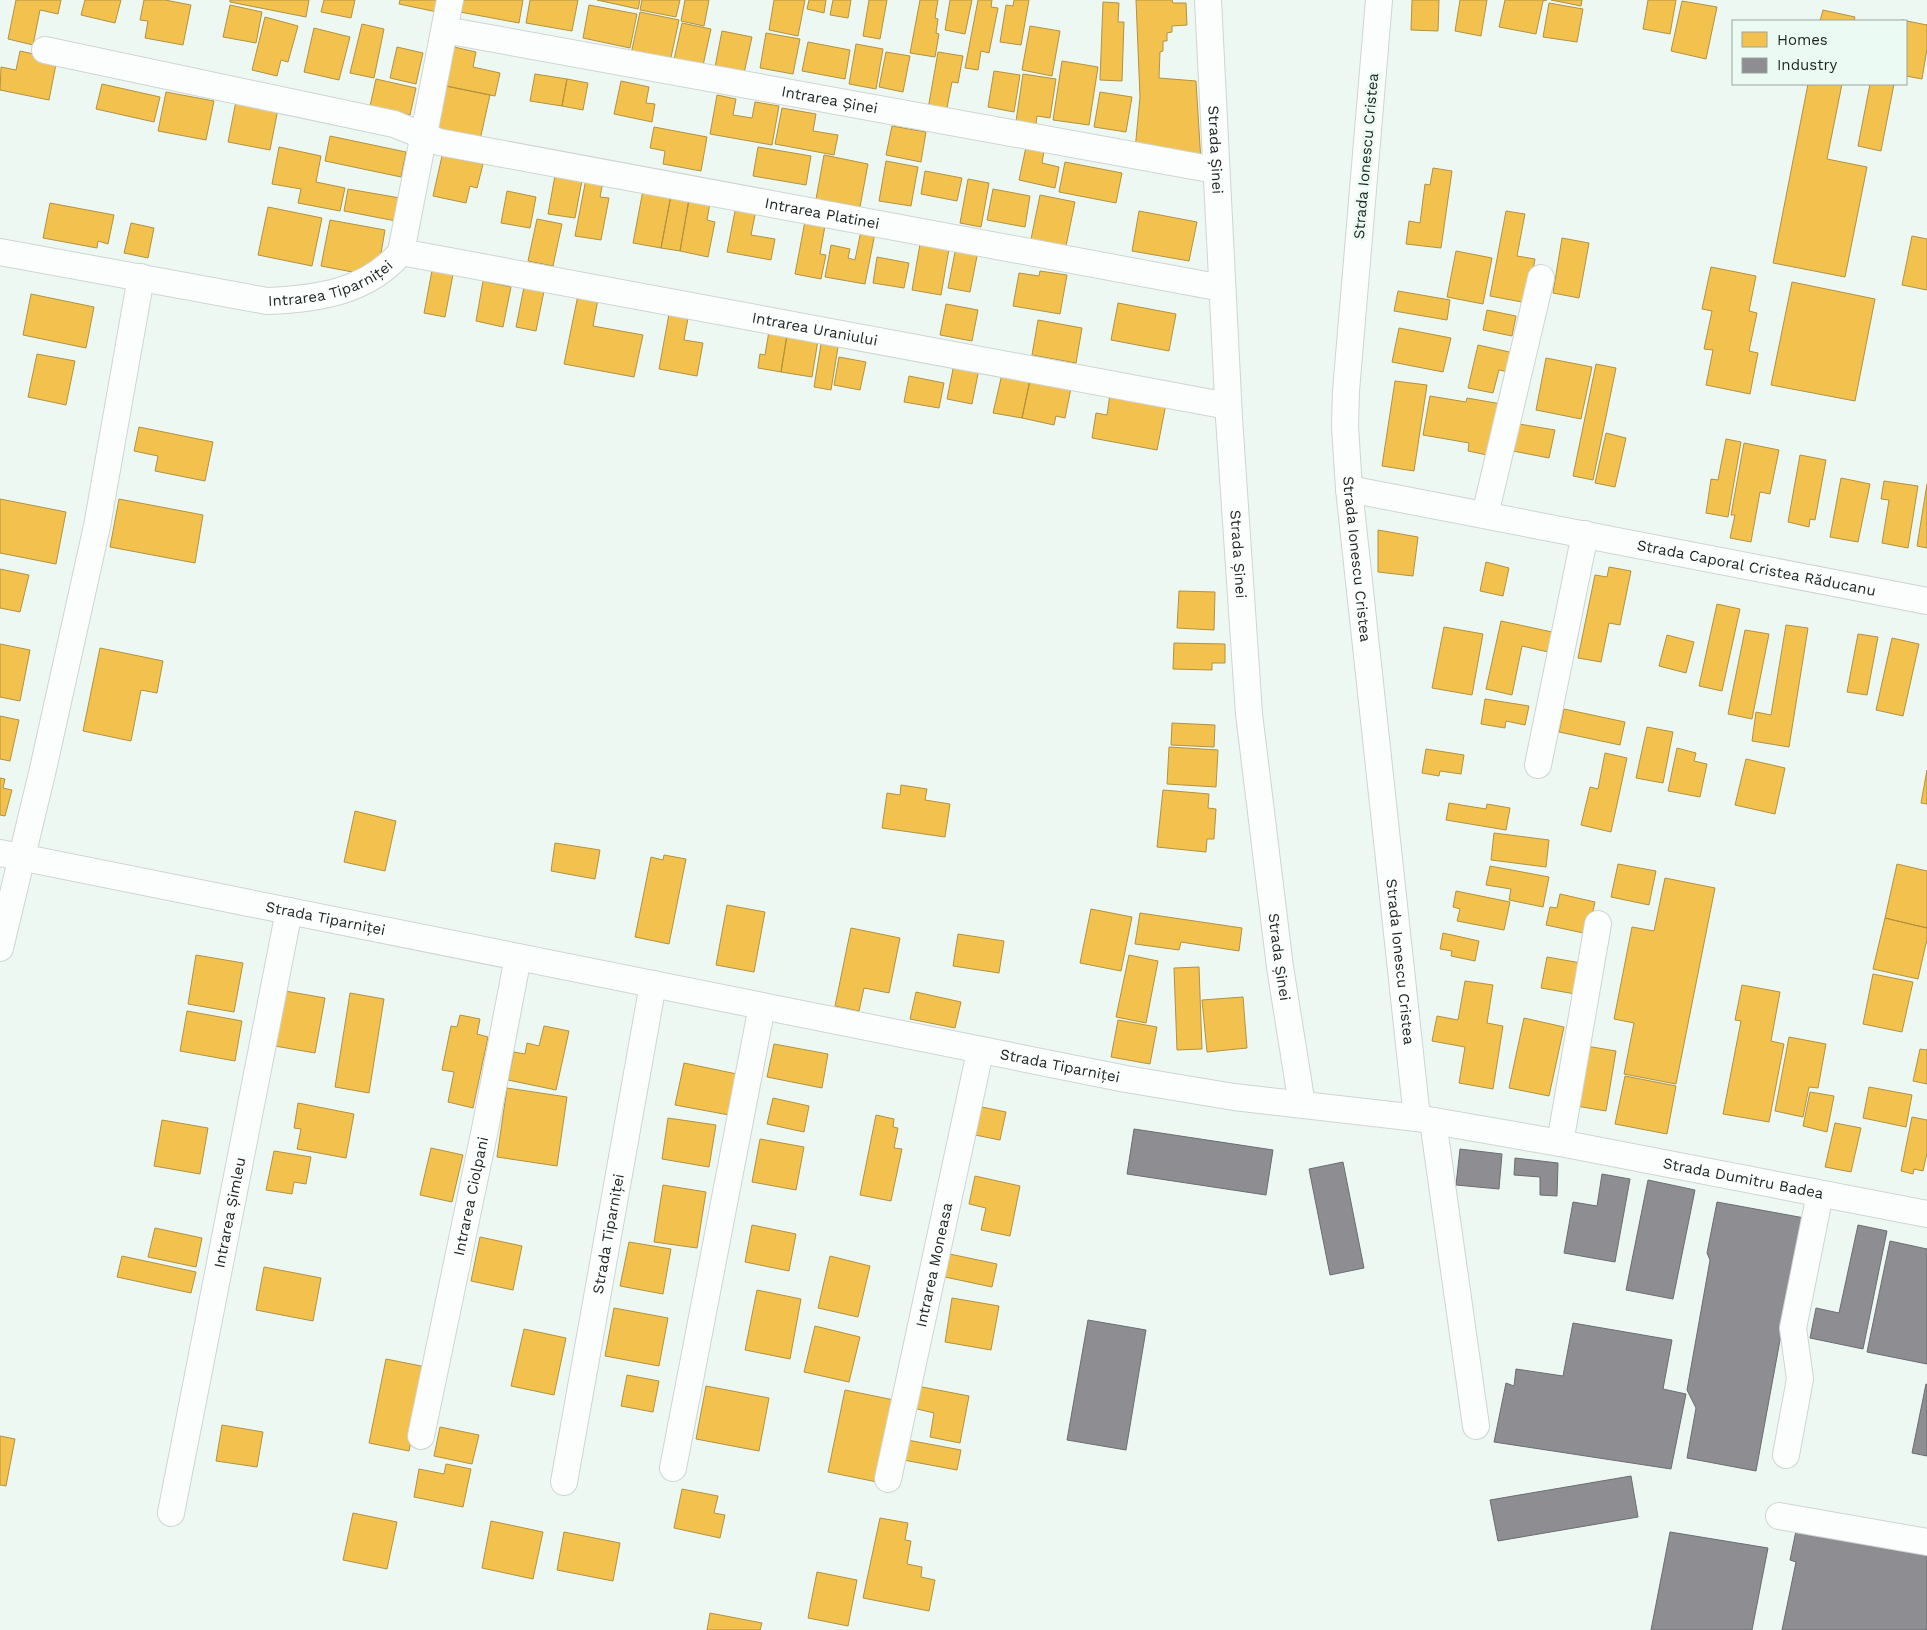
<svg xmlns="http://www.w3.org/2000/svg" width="1927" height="1630" viewBox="0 0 1927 1630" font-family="'Work Sans',sans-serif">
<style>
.homes{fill:#f2c14e;stroke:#b29240}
.industry{fill:#8d8d92;stroke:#6b6d70}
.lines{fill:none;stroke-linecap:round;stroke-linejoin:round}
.minor-casing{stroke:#ced5d2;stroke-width:28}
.minor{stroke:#fcfefd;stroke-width:26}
.labels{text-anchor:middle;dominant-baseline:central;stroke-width:5;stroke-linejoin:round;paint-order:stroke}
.street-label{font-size:15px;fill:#1d2320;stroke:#ebfbf4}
</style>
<rect width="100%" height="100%" fill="#eef8f3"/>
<!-- homes -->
<path class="homes" d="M16 0H61L58 14 40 10 33 45 8 39Z
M85 0H121L115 23 81 15Z
M144 0H165L191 5 183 45 145 38 148 21 140 20Z
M230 0H309L306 17 230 2Z
M324 0H355L351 18 321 12Z
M400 0H439L437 12 399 4Z
M463 0H523L519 23 460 12Z
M530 0H578L572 31 526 23Z
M597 0H640L638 9Z
M642 0H680L676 17 640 10Z
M685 0H709L704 26 681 21Z
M774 0H805L798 36 769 30Z
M809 0H826L824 13 807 9Z
M833 0H851L848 18 830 15Z
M869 0H887L880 39 863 36Z
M920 0H938L935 18 938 19 936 33 939 34 935 57 910 53Z
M950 0H972L965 34 945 30Z
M978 0H992L991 7 998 8 989 53 981 51 978 70 965 68Z
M1014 0H1029L1021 45 1000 42 1006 5 1013 6Z
M1136 0H1172L1173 3H1186L1187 25 1172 26V32L1167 33V41H1163V51L1160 52 1159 78 1196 81 1201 162 1135 150 1140 97Z
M1412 0H1439L1438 31 1411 30Z
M1460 0H1487L1481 36 1455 31Z
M1505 0H1547L1543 1 1536 34 1499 27Z
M1551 0H1582L1581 6Z
M1648 0H1676L1670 34 1643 29Z
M1682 1 1717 7 1706 59 1671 51Z
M1103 2 1119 3 1118 22H1124L1122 81 1100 80Z
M1549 3 1583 9 1577 42 1543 37Z
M230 5 262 12 256 43 223 37Z
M589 5 637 14 630 48 583 38Z
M1823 10 1855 17 1854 21H1820Z
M640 12 679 20 670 62 631 54Z
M265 17 298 26 288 62 281 60 277 76 252 70Z
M1902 20 1927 25V49L1922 79 1906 76V21Z
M682 23 711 29 702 70 673 64Z
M362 24 384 29 374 78 350 73Z
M1030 26 1060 31 1052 76 1022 70Z
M314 28 350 37 339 80 304 72Z
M722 31 752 37 743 78 714 72Z
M766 33 800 39 793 74 760 68Z
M808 42 850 50 845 79 802 71Z
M856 44 883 49 876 89 849 84Z
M397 47 423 53 416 84 390 78Z
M454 47 476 52 473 67 500 73 495 96 446 86Z
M20 51 57 59 49 100 0 90 1 67 16 70Z
M886 52 910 56 903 92 879 87Z
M938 52 963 56 958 83 952 82 946 113 928 109Z
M1062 61 1098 67 1089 125 1053 120Z
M994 71 1020 75 1014 112 988 107Z
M535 74 567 79 562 106 530 101Z
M1023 74 1056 79 1050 118 1037 116 1036 124 1016 121Z
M376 79 416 88 410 115 370 106Z
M567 79 588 83 583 110 562 106Z
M621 81 649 87 646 103 655 104 652 122 614 114Z
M102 84 160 97 154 122 96 109Z
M1808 84H1842L1827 159 1867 167 1845 277 1773 263Z
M1870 84H1894L1881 151 1858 146Z
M446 86 490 95 480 140 436 131Z
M166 92 214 101 206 140 158 131Z
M1100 92 1132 97 1126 132 1094 127Z
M717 95 736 99 733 115 752 118 755 102 779 106 772 145 710 134Z
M236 101 278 109 270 150 228 142Z
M782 108 816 114 813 131 838 135 834 155 775 144Z
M892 126 926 132 921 162 886 155Z
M654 127 707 137 701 171 663 164 665 151 650 148Z
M330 136 406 152 401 177 325 161Z
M279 147 321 156 316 182 345 188 340 211 298 203 301 189 272 184Z
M758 147 811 156 806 185 753 176Z
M1026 147 1044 151 1042 163 1059 167 1055 188 1019 180Z
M824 155 868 164 860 207 816 199Z
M442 156 483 164 477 188 470 186 466 203 433 196Z
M886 161 918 167 911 206 879 201Z
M1065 162 1122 173 1116 203 1059 192Z
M1433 168 1452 171 1441 248 1406 244 1409 221 1420 223 1425 184 1430 185Z
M556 170 583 175 575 218 548 214Z
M925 171 962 178 957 201 921 194Z
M586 179 603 182 600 197 609 198 601 240 575 236Z
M968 179 989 183 981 227 960 223Z
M644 185 672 190 661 248 633 243Z
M348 189 400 198 396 221 344 211Z
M993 189 1030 196 1025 227 987 220Z
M672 190 690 193 680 251 661 248Z
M507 191 536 197 530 228 501 223Z
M1040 195 1075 202 1065 251 1030 244Z
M689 200 710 203 707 220 715 222 708 257 680 251Z
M50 203 114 215 108 244 98 241 97 248 43 238Z
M736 206 756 210 751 235 775 239 771 260 727 252Z
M268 207 322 218 312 266 258 255Z
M1139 211 1197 222 1189 261 1132 251Z
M1506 211 1525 214 1517 256 1535 259 1527 303 1490 296Z
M806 216 826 220 820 254 826 255 821 279 795 274Z
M537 219 562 224 553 266 528 261Z
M330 220 385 230 379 265 363 274 321 266Z
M131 223 154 228 148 258 124 253Z
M862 226 876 228 865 284 825 277 831 245 850 249 848 258 855 260Z
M1912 236 1927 239V290L1902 285Z
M1562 238 1589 243 1579 298 1553 293Z
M920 244 949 249 941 295 912 290Z
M956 247 978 251 970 292 948 288Z
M1456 251 1492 258 1483 304 1447 297Z
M877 257 909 263 904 288 873 283Z
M433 265 454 269 445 317 424 313Z
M1711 267 1756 276 1749 311 1757 313 1749 351 1758 353 1750 394 1706 385 1713 350 1704 349 1712 311 1702 309Z
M1040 271 1067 275 1060 314 1013 306 1019 273 1039 276Z
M483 281 511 287 503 327 476 321Z
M1792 282 1875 299 1855 401 1771 385Z
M524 287 544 291 536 331 516 327Z
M1398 291 1450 300 1447 320 1394 311Z
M31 294 94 307 86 348 23 335Z
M578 295 598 299 593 326 643 335 634 377 564 364Z
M1118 303 1176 314 1169 351 1111 340Z
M946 304 978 310 972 341 940 335Z
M1487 310 1516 316 1512 336 1483 330Z
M669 314 688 318 684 340 703 343 697 376 659 369Z
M1038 320 1082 328 1076 363 1032 355Z
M1399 328 1451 338 1443 372 1392 362Z
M769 331 787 335 781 372 758 368 760 354 765 355Z
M787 335 818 340 812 377 781 372Z
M822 338 839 341 831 390 814 387Z
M1478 345 1514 353 1509 372 1499 370 1493 393 1468 388Z
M37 354 75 361 66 405 28 397Z
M839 357 866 362 860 390 834 385Z
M1546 358 1592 367 1581 419 1536 410Z
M954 364 979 369 972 404 947 399Z
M1596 364 1616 368 1593 480 1573 476Z
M1002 374 1030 380 1022 418 993 413Z
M909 376 944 383 939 408 904 402Z
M1030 380 1071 388 1065 418 1056 416 1054 425 1022 418Z
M1395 381 1427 385 1414 471 1382 466Z
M1110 394 1166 404 1157 450 1092 438 1096 413 1107 415Z
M1430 396 1466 402 1467 398 1507 405 1487 455 1468 451 1469 443 1423 435Z
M1519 424 1555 430 1549 458 1513 451Z
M139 427 213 442 205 481 155 471 158 456 134 451Z
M1606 433 1626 438 1615 487 1595 483Z
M1726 439 1741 442 1728 517 1706 513 1711 479 1718 480Z
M1744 443 1779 450 1770 494 1760 492 1751 542 1730 538 1735 515H1731Z
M1800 455 1826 460 1815 520 1810 519 1809 527 1788 522Z
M1841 478 1870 484 1858 542 1830 537Z
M1884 481 1918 486 1908 548 1882 543 1889 500 1881 499Z
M1927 484V548L1917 546Z
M0 499 66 512 56 564 0 553Z
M119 499 203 515 195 563 110 547Z
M1378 530 1418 537 1413 576 1378 572Z
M1486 562 1509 568 1503 596 1480 591Z
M1609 567 1631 571 1620 625 1609 623 1601 662 1578 658 1595 575 1607 577Z
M0 569 29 575 20 612 0 608Z
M1179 591 1215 592 1214 630 1177 628Z
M1717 604 1740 609 1722 691 1699 686Z
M1501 621 1552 632 1548 652 1522 646 1512 695 1486 689Z
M1786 625 1808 628 1789 747 1752 741 1756 712 1771 715Z
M1444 627 1483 634 1472 695 1432 688Z
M1745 630 1769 634 1752 719 1728 714Z
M1858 634 1878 637 1867 695 1847 692Z
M1667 635 1694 642 1686 673 1659 666Z
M1892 638 1919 644 1903 716 1876 710Z
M1174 643 1225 644V663H1212V670L1173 669Z
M0 644 30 650 20 701 0 697Z
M100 648 163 661 157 693 141 690 131 741 83 731Z
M1485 699 1529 706 1525 725 1506 721 1505 728 1481 724Z
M1564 709 1625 722 1620 745 1559 732Z
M0 716 19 720 10 761 0 759Z
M1172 723 1215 725 1214 747 1171 745Z
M1647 727 1673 732 1663 783 1636 778Z
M1169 747 1218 750 1216 787 1167 784Z
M1677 748 1696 753 1694 761 1707 764 1700 797 1668 791Z
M1426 749 1464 755 1461 774 1440 771 1439 776 1422 773Z
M1605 753 1627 758 1611 832 1581 825 1590 787 1598 789Z
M1746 759 1785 768 1775 814 1735 805Z
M1927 770V804L1921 803Z
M0 778 5 779 3 788 12 790 5 816 0 815Z
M901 785 927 789 925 800 950 804 945 837 882 828 887 793 900 795Z
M1163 790 1209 794 1208 808 1216 809 1214 839H1207L1206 852 1157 847Z
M1449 803 1486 809 1487 804 1510 808 1506 830 1446 820Z
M355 811 396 821 385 871 344 862Z
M1494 833 1549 840 1546 867 1491 860Z
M555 843 600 850 595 879 551 871Z
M664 855 686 859 669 944 635 937 651 857 663 860Z
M1618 864 1656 871 1649 905 1611 897Z
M1897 864 1927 871V928L1885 918Z
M1490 866 1549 877 1543 907 1509 900 1511 889 1486 885Z
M1665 878 1715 888 1676 1084 1624 1074 1634 1023 1614 1019 1632 927 1654 931Z
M1456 891 1510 902 1504 930 1457 921 1460 909 1453 907Z
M1560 894 1595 902 1588 934 1546 925 1550 907 1557 908Z
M727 905 765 912 754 972 716 965Z
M1091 909 1132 917 1121 971 1080 963Z
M1140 913 1242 928 1239 951 1181 942 1179 950 1135 944Z
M1885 918 1927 928V939L1918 979 1873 969Z
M851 928 900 938 889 993 864 988 859 1011 835 1006Z
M1443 933 1479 941 1475 961 1451 956 1452 951 1440 949Z
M958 934 1004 941 999 973 953 966Z
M196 955 243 963 234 1012 188 1004Z
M1129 955 1158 961 1146 1023 1116 1017Z
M1547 957 1581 963 1575 994 1541 988Z
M1199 967 1202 1049 1177 1050 1174 968Z
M1873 974 1913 982 1902 1032 1863 1024Z
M1465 981 1493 985 1487 1023 1503 1026 1493 1089 1459 1083 1465 1047 1432 1041 1437 1016 1458 1020Z
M1742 985 1780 992 1771 1041 1784 1044 1769 1122 1723 1114 1741 1021 1735 1020Z
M285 991 325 998 315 1053 275 1046Z
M916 992 961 1002 955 1028 910 1019Z
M350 993 384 999 369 1093 335 1087Z
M1243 997 1247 1048 1207 1052 1202 1000Z
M187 1011 242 1021 235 1061 180 1051Z
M460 1015 480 1019 477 1034 488 1037 473 1108 448 1102 454 1072 442 1070 451 1026 457 1027Z
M1524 1018 1564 1027 1549 1096 1509 1088Z
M1118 1020 1157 1027 1150 1064 1111 1057Z
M544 1026 569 1031 556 1090 508 1080 514 1052 525 1054 527 1043 539 1046Z
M1789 1037 1826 1044 1818 1088 1809 1087 1803 1117 1775 1111Z
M774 1044 828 1054 822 1088 767 1077Z
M1586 1046 1616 1051 1606 1111 1576 1106Z
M1920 1049 1927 1050V1084L1913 1081Z
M684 1063 737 1074 729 1115 675 1105Z
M1625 1076 1676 1086 1667 1134 1615 1124Z
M1869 1087 1912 1095 1906 1127 1863 1118Z
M507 1088 567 1097 557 1166 497 1157Z
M1810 1092 1834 1096 1827 1132 1803 1126Z
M773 1098 809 1106 804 1132 767 1124Z
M298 1103 354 1114 346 1158 297 1149 301 1129 294 1128Z
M982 1107 1006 1112 1000 1140 975 1135Z
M876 1115 894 1119 893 1127 898 1128 894 1148 902 1149 891 1201 860 1195Z
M1912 1117 1927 1120V1153L1923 1171 1914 1169 1913 1174 1901 1171Z
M668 1118 716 1125 709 1167 662 1159Z
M162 1120 208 1128 200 1174 154 1166Z
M1835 1123 1861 1128 1851 1172 1825 1167Z
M760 1139 804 1147 796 1190 752 1182Z
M431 1148 463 1155 452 1202 420 1195Z
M274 1151 311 1157 306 1184 294 1182 292 1194 266 1190Z
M975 1176 1020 1186 1010 1236 981 1230 986 1208 969 1204Z
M663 1185 706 1192 697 1248 654 1242Z
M752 1225 796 1234 789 1271 745 1262Z
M155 1228 202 1238 196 1267 148 1257Z
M480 1237 522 1246 513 1290 471 1281Z
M629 1242 671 1249 663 1294 620 1286Z
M945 1253 997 1264 992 1287 940 1276Z
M122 1256 196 1272 191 1293 117 1277Z
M830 1256 870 1266 858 1317 818 1308Z
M264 1267 321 1278 313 1321 256 1310Z
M757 1290 801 1299 790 1359 745 1350Z
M952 1298 999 1306 991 1350 945 1342Z
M614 1308 668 1318 659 1366 605 1356Z
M815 1326 860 1337 849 1382 804 1372Z
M524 1329 566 1338 554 1395 511 1386Z
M386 1359 426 1367 409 1451 369 1443Z
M627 1375 659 1381 653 1412 621 1406Z
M706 1386 769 1398 759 1451 696 1439Z
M917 1386 969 1396 960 1443 930 1437 934 1413 913 1408Z
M845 1390 894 1400 877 1482 828 1472Z
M222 1425 263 1432 257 1467 216 1461Z
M440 1427 479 1435 472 1464 434 1456Z
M0 1436 15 1439 6 1486 0 1485Z
M902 1439 961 1450 957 1470 898 1459Z
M446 1464 471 1469 463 1507 414 1497 419 1469 444 1474Z
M682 1489 718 1496 714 1513 725 1515 720 1538 674 1528Z
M353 1513 397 1522 387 1569 343 1560Z
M880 1518 908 1523 905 1540 911 1541 907 1564 922 1567 921 1577 935 1580 929 1611 863 1598Z
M491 1521 543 1532 533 1579 482 1568Z
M564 1532 620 1543 613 1581 557 1570Z
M817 1572 857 1580 848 1626 808 1618Z
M710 1613 762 1623 760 1630H707Z"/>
<!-- industry -->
<path class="industry" d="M1134 1129 1273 1150 1266 1195 1127 1174Z
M1460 1149 1502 1154 1499 1189 1456 1185Z
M1515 1158 1558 1163 1557 1196 1540 1195V1177L1514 1175Z
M1343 1162 1364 1268 1330 1275 1309 1169Z
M1602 1174 1630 1179 1615 1262 1564 1253 1573 1202 1597 1206Z
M1648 1180 1695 1190 1673 1299 1626 1290Z
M1717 1202 1810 1219 1796 1253 1756 1471 1687 1458 1696 1408 1687 1390 1710 1260 1707 1253Z
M1858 1225 1887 1231 1863 1349 1810 1338 1816 1308 1839 1313Z
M1890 1241 1927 1249V1364L1867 1352Z
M1088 1320 1146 1330 1126 1450 1067 1440Z
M1573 1323 1672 1340 1663 1389 1686 1394 1671 1469 1494 1442 1506 1383 1514 1386 1516 1369 1563 1376Z
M1926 1384H1927V1456L1912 1453Z
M1631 1476 1638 1517 1498 1541 1490 1500Z
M1797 1526 1927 1552V1630H1782L1796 1562 1790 1560Z
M1670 1532 1768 1548 1752 1630H1651Z"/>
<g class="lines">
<!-- minor casing -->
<g class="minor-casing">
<g id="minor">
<path id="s1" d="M1208 0 1229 418 1249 714 1280 967 1302 1105"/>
<path id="s2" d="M1379 0 1346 391 1345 426 1349 489 1417 1118"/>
<path id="s3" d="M445 30 1215 170"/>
<path id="s4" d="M45 50 394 124 439 142 1222 288"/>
<path id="s5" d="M0 252 267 301C317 299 368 292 401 252L450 0"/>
<path id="s6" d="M401 252 1228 406"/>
<path id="s7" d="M1349 489 1927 601"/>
<path d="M1485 515 1541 278"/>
<path d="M1538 765 1585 534"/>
<path id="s8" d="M0 853 1126 1079 1234 1097 1417 1118 1560 1143 1927 1214"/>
<path d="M0 948 43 769 97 526 141 277"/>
<path d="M1433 1121 1476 1426"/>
<path d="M1560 1143 1598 924"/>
<path id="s9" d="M421 1436 486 1124 518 957"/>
<path d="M1786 1455 1800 1379 1793 1328 1820 1194"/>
<path d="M673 1468 762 1006"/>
<path id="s10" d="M888 1479 980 1052"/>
<path id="s11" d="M564 1482 653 984"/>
<path id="s12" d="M171 1513 289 911"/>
<path d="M1779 1516 1927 1542"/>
</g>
</g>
<!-- minor -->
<use href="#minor" class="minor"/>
</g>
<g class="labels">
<!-- street labels -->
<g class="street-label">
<text stroke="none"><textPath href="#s3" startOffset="391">Intrarea Șinei</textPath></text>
<text stroke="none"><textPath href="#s1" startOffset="150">Strada Șinei</textPath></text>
<text transform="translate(1366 156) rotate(-85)">Strada Ionescu Cristea</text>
<text stroke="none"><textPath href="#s4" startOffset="795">Intrarea Platinei</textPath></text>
<text stroke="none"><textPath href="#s5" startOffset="338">Intrarea Tiparniței</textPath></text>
<text stroke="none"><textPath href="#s6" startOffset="421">Intrarea Uraniului</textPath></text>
<text stroke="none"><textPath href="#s1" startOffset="555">Strada Șinei</textPath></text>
<text stroke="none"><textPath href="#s2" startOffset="561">Strada Ionescu Cristea</textPath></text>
<text stroke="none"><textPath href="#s7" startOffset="415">Strada Caporal Cristea Răducanu</textPath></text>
<text stroke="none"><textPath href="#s8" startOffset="332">Strada Tiparniței</textPath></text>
<text stroke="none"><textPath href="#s1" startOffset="960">Strada Șinei</textPath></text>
<text stroke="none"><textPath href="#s2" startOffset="966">Strada Ionescu Cristea</textPath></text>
<text stroke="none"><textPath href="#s8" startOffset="1081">Strada Tiparniței</textPath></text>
<text stroke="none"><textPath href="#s8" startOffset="1774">Strada Dumitru Badea</textPath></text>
<text stroke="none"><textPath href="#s9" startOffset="245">Intrarea Ciolpani</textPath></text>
<text stroke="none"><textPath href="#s12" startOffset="306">Intrarea Șimleu</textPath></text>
<text stroke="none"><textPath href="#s11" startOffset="252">Strada Tiparniței</textPath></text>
<text stroke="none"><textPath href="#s10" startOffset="219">Intrarea Moneasa</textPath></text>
</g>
</g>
<!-- legend -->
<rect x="1732" y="20" width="175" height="65" fill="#ebfbf4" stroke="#99a59f"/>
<rect x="1742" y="32" width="25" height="15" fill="#f2c14e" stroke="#99a59f"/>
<text x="1777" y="45" font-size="15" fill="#1d2320">Homes</text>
<rect x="1742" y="58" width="25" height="15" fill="#8d8d92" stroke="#99a59f"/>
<text x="1777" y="70" font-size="15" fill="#1d2320">Industry</text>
</svg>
